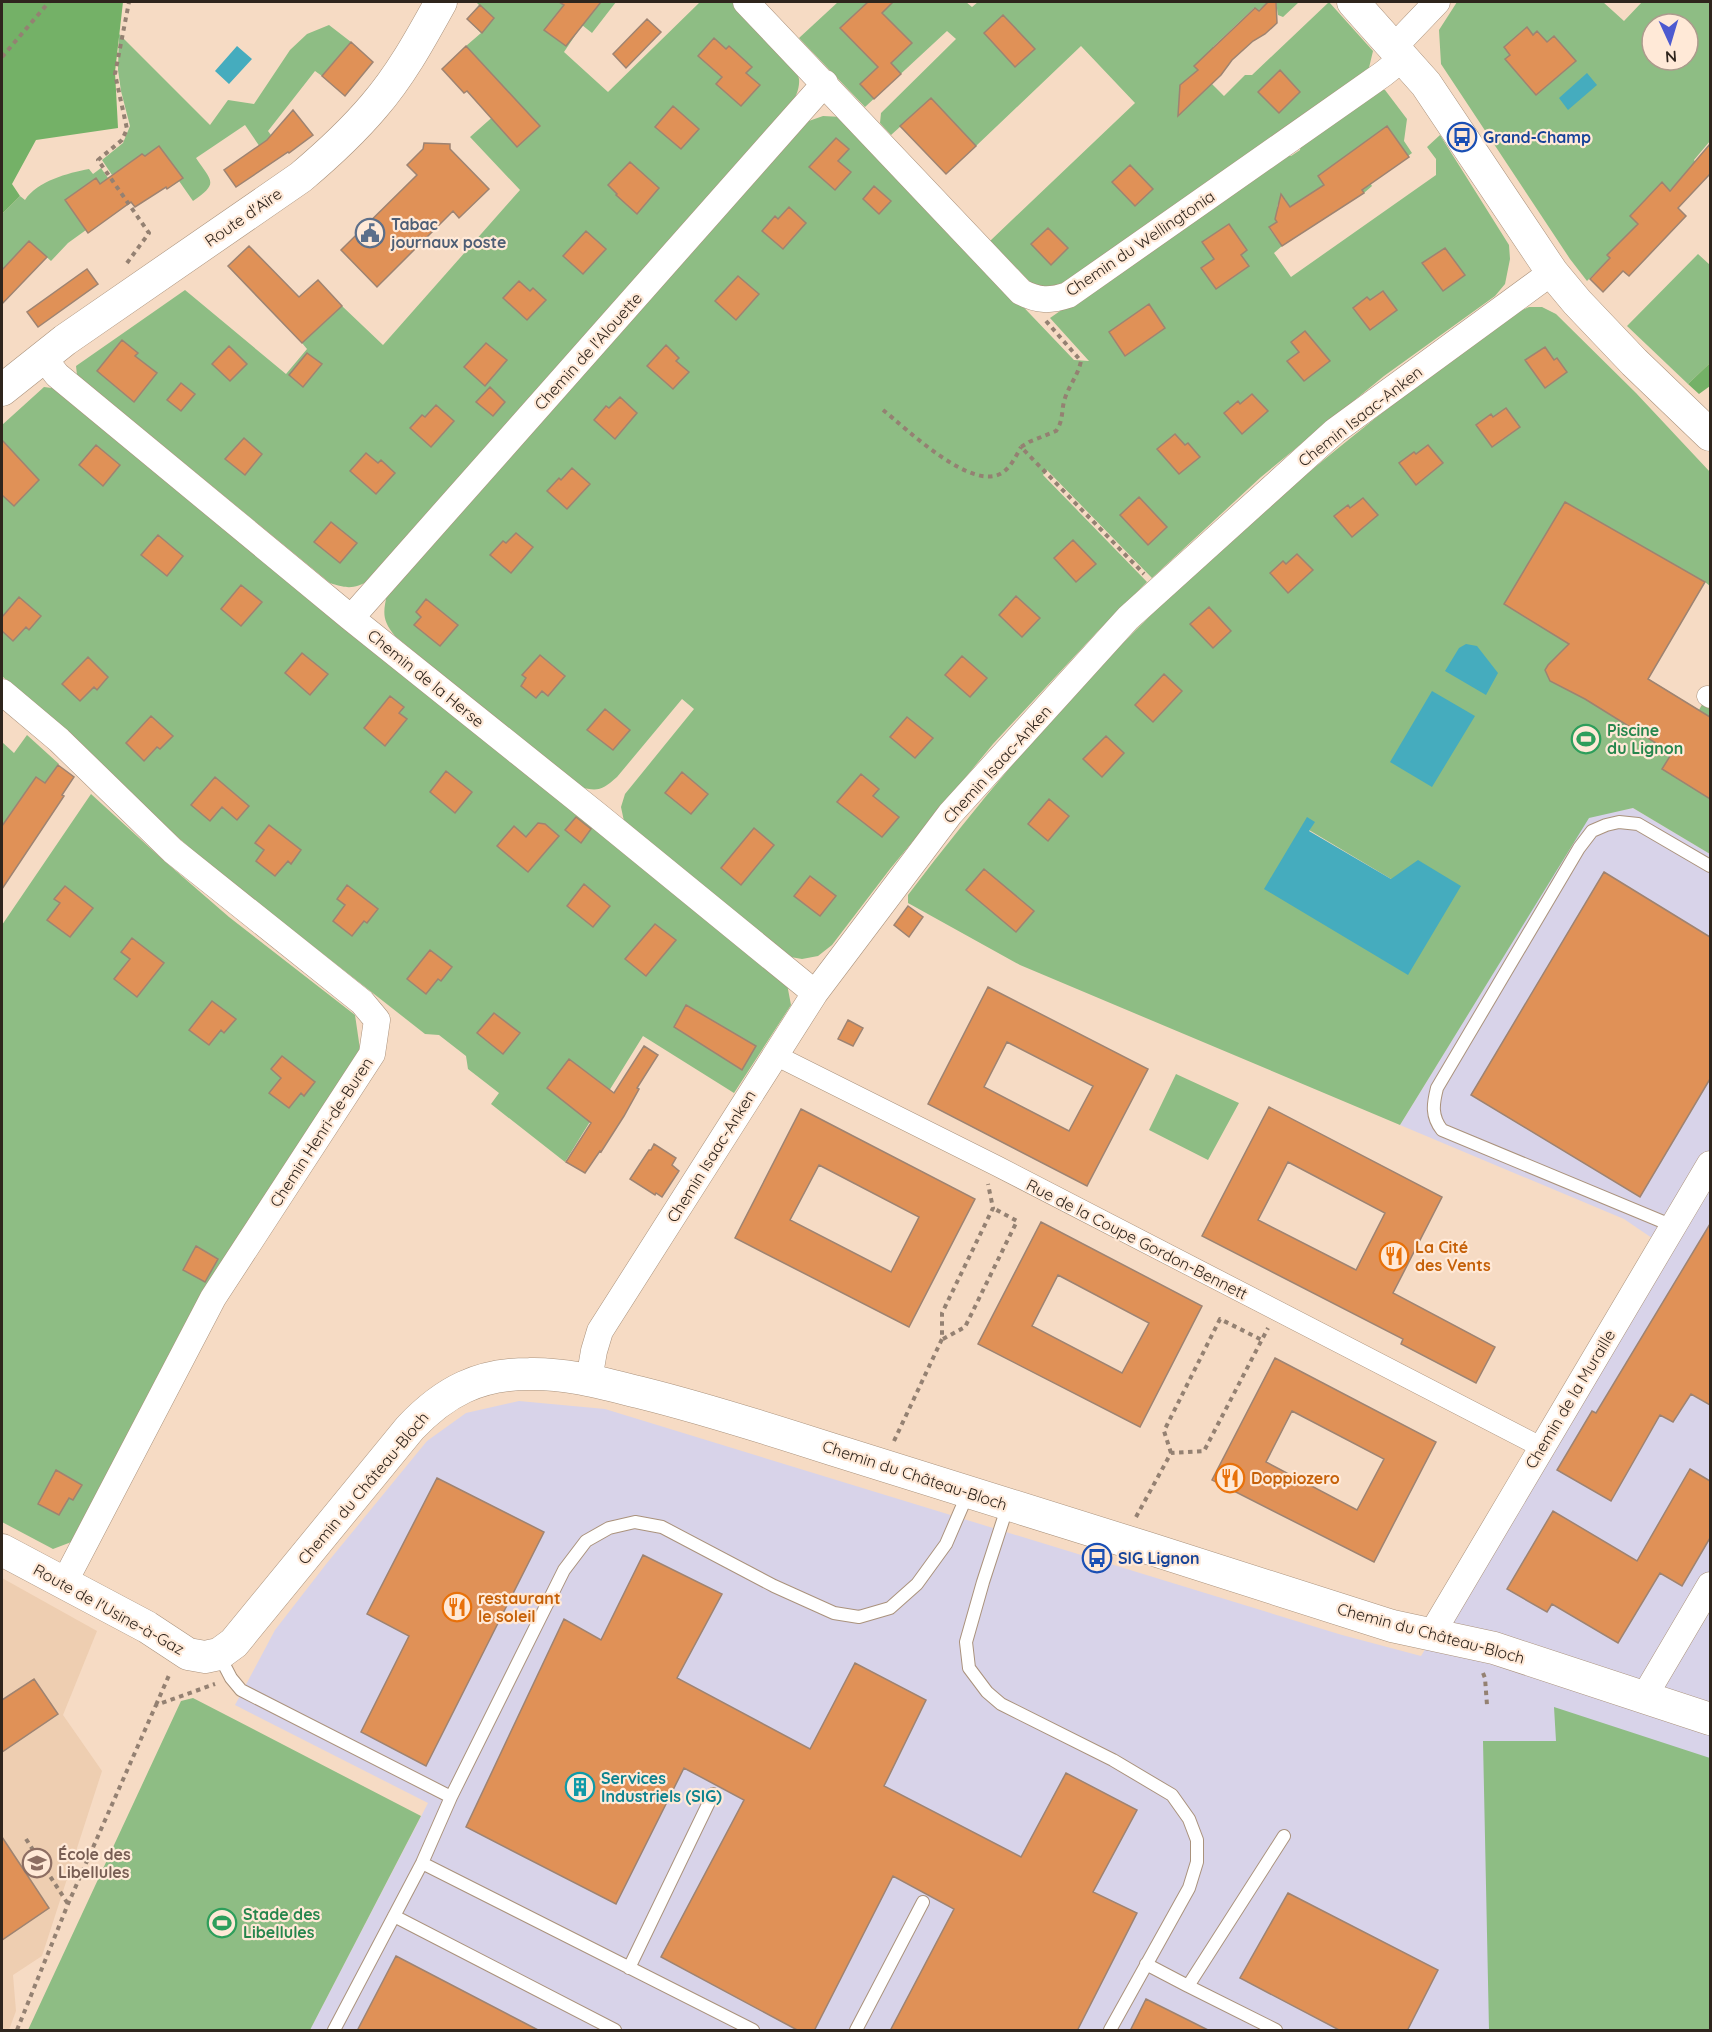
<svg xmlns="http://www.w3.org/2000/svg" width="1712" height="2032" viewBox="0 0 1712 2032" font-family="Quicksand,sans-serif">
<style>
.built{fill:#eeceb1}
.industrial{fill:#d8d3e9}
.green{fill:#8ebd84;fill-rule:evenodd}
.forest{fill:#74b167}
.water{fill:#45acbe}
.building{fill:#e09157;stroke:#9e8371;stroke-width:1.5;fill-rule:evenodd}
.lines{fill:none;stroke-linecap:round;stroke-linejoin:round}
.service-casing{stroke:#aa927c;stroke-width:14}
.pedestrian-casing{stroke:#aa927c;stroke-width:21}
.minor-casing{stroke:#aa927c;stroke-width:27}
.tertiary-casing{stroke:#aa927c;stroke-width:33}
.path{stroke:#948172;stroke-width:4;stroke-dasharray:4.5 4.5;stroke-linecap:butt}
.service{stroke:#fff;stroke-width:12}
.pedestrian{stroke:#fff;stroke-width:20}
.minor{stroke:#fff;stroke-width:26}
.tertiary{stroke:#fff;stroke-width:32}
.labels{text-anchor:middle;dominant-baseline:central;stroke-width:4.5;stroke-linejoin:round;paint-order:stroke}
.transit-label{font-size:16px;font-weight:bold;fill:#164399;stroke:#ffe9d7;text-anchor:start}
.street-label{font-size:16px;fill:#2f251d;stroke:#ffe9d7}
.service-label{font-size:16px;font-weight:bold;fill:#4e5e75;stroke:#ffe9d7;text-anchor:start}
.leisure-label{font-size:16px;font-weight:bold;fill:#27864d;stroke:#ffe9d7;text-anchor:start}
.food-label{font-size:16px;font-weight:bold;fill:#c56008;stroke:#ffe9d7;text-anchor:start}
.culture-label{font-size:16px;font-weight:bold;fill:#0d838f;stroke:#ffe9d7;text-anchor:start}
.education-label{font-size:16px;font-weight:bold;fill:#785e54;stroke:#ffe9d7;text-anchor:start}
</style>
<rect width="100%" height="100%" fill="#f6dbc4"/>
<!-- built -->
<path class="built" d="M2 1578 97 1631 63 1715 102 1771 42 1956 13 1975 16 2011 9 2030H2Z"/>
<!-- industrial -->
<path class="industrial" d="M1633 808 1710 854V2030H310L428 1803 235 1705 275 1630 327 1563 427 1441 466 1413 519 1401 605 1409 1342 1635 1421 1656 1671 1251 1624 1219 1400 1125 1589 817Z"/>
<!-- green -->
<path class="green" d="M476 2H616L592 33 582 25 564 52 608 92 700 2H733C749 18 796 60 799 79 800 89 795 98 791 106L370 580C354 589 348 589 330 583L77 375 76 366 185 290 286 374 307 349 302 343 342 306 383 345 520 190 470 137 514 98 466 46 481 33 467 19 479 5Z
M838 2H966L972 7 978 2H1268L1258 11 1254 8 1213 47 1229 65 1212 84 1224 96 1245 75H1252L1329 2 1373 51 1368 72 1135 235 1050 291 1036 288 990 241 1135 103 1081 46 976 146 931 99 891 135 880 123 881 113 956 39 947 31 865 107 799 38Z
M1276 2H1299L1283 17 1278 15Z
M1457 2H1603L1624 21 1642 2H1710V141L1694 160 1696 163 1667 193 1680 205 1678 209 1636 226 1607 255 1610 258 1587 281 1570 259 1441 64 1439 30ZM1652 24H1688V60H1652Z
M329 25 351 42 322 76 315 71 268 131 285 154 271 163 245 125 196 158C212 182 219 183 193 201L179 181 167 189 143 154 112 175 102 160 123 143 130 126 121 91 118 70 119 34 210 125 228 100 254 104 290 50 307 34Z
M1378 89 1385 90 1407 119 1404 141 1412 153 1408 156 1360 167 1372 186 1364 193 1341 160 1335 200 1290 207 1285 199 1278 204 1277 208 1281 214 1275 219 1277 222 1269 228 1282 246 1274 253 1291 277 1436 175V159L1427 147 1440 135 1509 245 1510 259 1505 284 1495 296 1384 376 1261 477 1152 578 1047 470 1043 475 1147 582 1098 631 993 744 890 869 832 945 818 956 802 959 785 956 625 826 621 807 625 794 694 709 682 699 617 777C602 790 599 792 579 787L395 636C382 620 383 613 387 594L806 122 823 116 842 117 1074 360 1089 361 1050 318 1283 156H1291L1300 150 1301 143Z
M101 168 108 178 109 177 111 200 96 179 65 200 86 230 68 243 51 261 29 241 2 270V214L20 196 25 200C37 181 68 173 89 169L93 174Z
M1698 254 1710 265V363L1688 384 1627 326Z
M1529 307H1542L1556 314 1636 393 1710 472V586L1705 582 1647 678 1699 710 1704 701 1710 705V854L1633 808 1589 818 1400 1125 1020 965 908 903V895C983 796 1063 702 1151 615 1233 535 1321 459 1412 390 1446 363 1482 338 1518 312ZM1314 822 1309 830 1391 879 1265 889Z
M44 387 59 389 787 984 791 1005 734 1093 643 1036 565 1162 491 1104 499 1093 468 1069 466 1056 439 1035 425 1034 206 862 138 802 2 676V425Z
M27 735 59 764 45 783 36 777 2 826V742L14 753Z
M91 794 161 858 229 917 355 1015 360 1049 208 1286 74 1541 53 1549 2 1522V925Z
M1176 1074 1239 1103 1208 1160 1149 1130Z
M193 1698 421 1816 310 2030H22V2029L28 2030 181 1701Z
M1554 1707 1710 1758V2030H1489L1483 1741H1556Z"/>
<!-- forest -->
<path class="forest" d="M2 2H123L115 72 118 128 36 140 12 184 20 196 2 214Z
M1710 363V386L1699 394 1688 384Z"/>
<!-- water -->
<path class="water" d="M237 46 252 59 229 84 215 71Z
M1587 73 1597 85 1568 110 1559 98Z
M1466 644 1477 646 1498 673 1486 695 1445 671 1459 648Z
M1432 691 1475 716 1432 787 1390 762Z
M1307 817 1315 822 1309 831 1391 879 1418 860 1461 886 1408 975 1264 889Z"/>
<!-- building -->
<path class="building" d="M559 2H601L566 46 544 30 564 5Z
M868 2H893L882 13 912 43 891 63 901 74 874 99 860 84 878 67 840 28Z
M1268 2H1276L1277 23 1265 34 1253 41 1232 60 1221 75 1178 116 1180 85 1198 70 1194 66 1255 8 1259 11Z
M480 5 494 18 482 33 467 19Z
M1003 15 1035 49 1015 67 984 33Z
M647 19 661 32 626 68 613 54Z
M1527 27 1533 35 1537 31 1547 42 1554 36 1576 61 1536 95 1505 59 1510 55 1504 47Z
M714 38 726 49 729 46 752 67 746 73 760 85 741 106 716 84 722 77 698 56Z
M351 42 373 62 345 96 322 76Z
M466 46 540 126 517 147 467 91 464 93 442 69Z
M1280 70 1300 92 1279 113 1258 92Z
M931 98 976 146 946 174 900 126Z
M673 106 699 129 681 149 655 127Z
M293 110 313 135 289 153 288 152 236 187 224 170 267 140Z
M1387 126 1409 157 1362 190 1364 193 1282 246 1269 227 1277 222 1275 219 1281 194 1290 207 1324 185 1318 176Z
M836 138 849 149 838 161 851 172 835 190 809 167Z
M424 143 450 144V149L489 189 459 218 453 211 377 287 341 250 417 175 407 165 423 149Z
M1710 144V174L1678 208 1686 216 1629 276 1623 271 1603 292 1590 279 1610 258 1607 255 1638 224 1630 216 1662 182 1670 191Z
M159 146 183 178 167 189 166 187 135 207 131 202 88 233 65 200 96 178 100 184 142 154 145 156Z
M630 162 659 188 637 214 616 195 617 194 608 185Z
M1130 165 1153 189 1135 206 1112 182Z
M874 186 891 201 879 214 863 199Z
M789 207 806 223 783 249 762 231 775 216 778 219Z
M1229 224 1247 250 1241 255 1249 266 1216 289 1201 268 1214 259 1202 242Z
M1048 228 1068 248 1051 265 1031 244Z
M586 231 606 249 583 274 563 256Z
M29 241 47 257 2 304V270Z
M249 246 299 297 318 280 342 306 302 343 228 266Z
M1445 248 1465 275 1443 291 1422 263Z
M87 269 98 284 38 327 27 312Z
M738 276 759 294 736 320 715 301Z
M519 281 530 291 533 288 546 300 527 320 503 298Z
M1383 291 1397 310 1370 330 1353 308 1367 297 1370 300Z
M1149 304 1165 328 1125 356 1109 332Z
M1305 331 1330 361 1304 381 1287 361 1299 352 1291 342Z
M122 340 138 353 135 356 157 373 134 402 97 371Z
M486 343 507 360 485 386 464 367Z
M666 345 679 358 676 361 689 372 673 389 647 366Z
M229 346 247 364 230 381 212 364Z
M1545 347 1554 360 1557 358 1567 372 1545 388 1525 360Z
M307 353 322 364 303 387 289 375Z
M181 383 195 394 181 411 167 400Z
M490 387 505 402 493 416 476 402Z
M1252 394 1268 411 1242 434 1224 413 1238 401 1240 404Z
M620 397 637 413 615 439 594 420 606 406 609 408Z
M436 405 454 421 431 447 410 428 422 415 425 417Z
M1506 408 1520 427 1492 447 1476 425 1491 414 1493 417Z
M1175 434 1185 445 1188 443 1200 457 1179 474 1157 449Z
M244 438 262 454 245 475 225 459Z
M2 440 39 480 14 506 2 495Z
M96 445 120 465 103 486 79 465Z
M1428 445 1443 463 1416 485 1399 463 1414 452 1416 454Z
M366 453 378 463 381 460 395 473 376 494 350 471Z
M572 468 590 484 567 509 547 491 559 478 561 480Z
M1139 497 1167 527 1148 545 1120 515Z
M1363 498 1378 515 1352 537 1334 516 1348 505 1350 508Z
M1565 502 1705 582 1648 679 1710 717V799L1662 769 1672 753 1585 699 1550 681 1545 670 1548 665 1569 644 1504 604Z
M331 522 357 543 340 563 314 542Z
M516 533 533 547 511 573 490 555 503 541 506 543Z
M158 535 183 556 167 576 141 555Z
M1073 540 1096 564 1076 582 1054 558Z
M1297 554 1313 570 1288 593 1270 573 1283 561 1286 564Z
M241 585 262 602 241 626 221 609Z
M1016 596 1040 618 1022 637 999 615Z
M19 597 41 616 29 630 26 627 13 641 2 631V617Z
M426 599 458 625 440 646 414 625 421 617 416 612Z
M1209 607 1231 631 1213 648 1190 624Z
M302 653 328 674 310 695 285 673Z
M540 655 565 676 548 696 542 691 536 698 521 686 526 678 522 675Z
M962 656 987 678 970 697 945 675Z
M88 657 108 677 97 690 94 687 80 701 62 684Z
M1164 674 1182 691 1153 722 1135 705Z
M390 696 404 707 399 713 407 719 385 746 364 728Z
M605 709 630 730 613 750 587 730Z
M151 716 173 736 160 749 157 747 144 761 126 743Z
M907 717 933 738 915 758 890 737Z
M1106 736 1124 753 1102 777 1083 759Z
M58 765 74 777 62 795 64 796 2 889V826L36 777 45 783Z
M446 771 472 792 455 813 430 792Z
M682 772 708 794 691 814 665 793Z
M861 774 879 789 873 796 899 817 882 837 837 802Z
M215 777 249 806 237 820 222 807 210 821 191 805Z
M1049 799 1069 816 1048 841 1028 824Z
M576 817 591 829 581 843 565 830Z
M538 823 545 824 559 836 528 872 497 846 514 826 526 837Z
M269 825 301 850 291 864 288 861 275 876 256 861 264 850 255 843Z
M754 828 774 845 741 885 721 868Z
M984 869 1034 911 1016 932 966 890Z
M1604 872 1710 937V1079L1640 1197 1471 1095Z
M810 876 836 896 820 916 794 896Z
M584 884 610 906 593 927 567 906Z
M347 885 378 909 367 923 364 921 352 936 333 921 345 905 337 899Z
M65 886 93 908 70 937 47 920 60 903 54 899Z
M908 906 923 917 909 937 894 925Z
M655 924 676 940 646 976 625 959Z
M132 938 164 963 137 997 114 979 130 959 121 952Z
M430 950 452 967 441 981 438 979 426 994 407 979Z
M988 987 1148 1069 1087 1186 928 1104ZM1007 1042 1093 1086 1069 1131 984 1087Z
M212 1001 236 1019 224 1033 221 1030 209 1045 189 1030Z
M686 1005 756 1046 742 1070 674 1027Z
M494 1013 520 1033 503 1054 477 1033Z
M848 1020 863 1028 853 1046 838 1039Z
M644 1046 658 1055 637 1088 639 1089 624 1116 601 1152 600 1151 585 1173 566 1162 591 1123 547 1088 569 1059 614 1093Z
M282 1056 315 1082 304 1096 301 1093 289 1108 269 1093 281 1078 271 1069Z
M1269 1107 1442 1197 1393 1293 1495 1347 1476 1383 1401 1344 1403 1339 1202 1236ZM1288 1162 1385 1213 1356 1270 1258 1220Z
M801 1109 975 1199 909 1327 735 1238ZM819 1165 919 1217 891 1272 790 1220Z
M654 1144 676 1158 672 1165 679 1171 662 1197 656 1193 655 1195 630 1179 649 1150H651Z
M1041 1222 1202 1306 1140 1427 978 1344ZM1058 1275 1149 1323 1122 1373 1032 1326Z
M1710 1224V1405L1691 1394 1673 1422 1660 1415 1611 1501 1557 1470 1592 1411 1596 1413Z
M196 1246 218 1259 205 1282 183 1270Z
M1275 1358 1436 1442 1374 1562 1212 1480ZM1292 1411 1384 1459 1357 1510 1266 1462Z
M1690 1469 1710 1481V1538L1682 1586 1660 1573 1618 1643 1552 1604 1547 1612 1507 1589 1553 1511 1637 1561Z
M56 1470 82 1485 73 1500 69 1498 59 1515 38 1504Z
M437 1478 544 1532 426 1766 361 1732 409 1636 367 1614Z
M643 1555 722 1594 677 1678 810 1749 855 1663 926 1700 884 1786 1021 1857 1066 1773 1137 1810 1093 1892 1137 1913 1077 2031H890L954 1909 893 1876 814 2031H799L661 1957 744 1800 684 1768 616 1904 466 1827 564 1619 601 1640Z
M34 1679 58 1714 2 1752V1700Z
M2 1837 49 1908 2 1940Z
M1288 1893 1438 1970 1407 2031H1341L1240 1978Z
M396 1956 540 2031H357Z
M1146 1999 1210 2031H1130Z"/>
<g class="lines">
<!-- service casing -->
<g class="service-casing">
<path id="service" d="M1673 1226 1442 1130C1431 1116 1433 1104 1437 1088L1579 848 1592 831 1606 825 1619 822 1638 824 1710 866
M1008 1505 983 1582 966 1642 969 1668 987 1692 1001 1704 1113 1760 1172 1795 1189 1819 1197 1840V1862L1189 1888 1110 2030
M219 1655 231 1678 241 1690 451 1797
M422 1863 753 2030
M394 1916 615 2030
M1146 1964 1188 1986
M629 1968 713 1794
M334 2030 422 1863 451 1797 564 1570 586 1541 609 1528 635 1522 662 1527 774 1586 834 1613 859 1617 890 1608 917 1584 946 1544 968 1493
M856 2030 923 1902
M1276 2030 1188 1986 1284 1836"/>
</g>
<!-- pedestrian casing -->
<g class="pedestrian-casing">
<path id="pedestrian" d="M1707 696 1710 698
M775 1055 997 1166 1541 1447"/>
</g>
<!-- minor casing -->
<g class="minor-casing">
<path id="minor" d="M746 2 1021 292C1038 301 1050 301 1068 295L1383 74 1403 58
M1394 47 1437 2
M43 357 57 375 351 618 597 815 815 993
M351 618 825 83
M2 692 59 740 173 851 362 1002 377 1020 372 1054 213 1298 64 1583
M589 1380 594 1351 600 1331 815 993 950 814 1128 618 1335 431 1552 272
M1431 1635 1710 1164
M1644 1697 1710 1585"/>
</g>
<!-- tertiary casing -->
<g class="tertiary-casing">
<path id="tertiary" d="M1353 2 1426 84 1552 272 1577 302 1634 362 1710 435
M2 390 65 340 301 177C327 155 352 132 374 106 401 75 421 38 441 2
M2 1550 147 1627 188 1654 205 1657 219 1654 234 1643 410 1428C445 1391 479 1374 529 1374 568 1373 605 1384 642 1393 706 1409 769 1429 831 1449 1019 1507 1205 1566 1392 1626L1494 1648 1710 1719"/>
</g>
<!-- path -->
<path class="path" d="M2 57 49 2
M127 263 149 233 98 160 122 140 127 129 115 74 129 2
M1046 321 1081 361C1078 375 1070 384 1065 398 1061 409 1064 420 1056 431L1029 442 1021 447 1144 574
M883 410C907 429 971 492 1002 473 1011 467 1016 456 1021 447
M943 1339 965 1327 1017 1221 993 1208
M894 1441 942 1339V1313L993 1208 988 1184
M1171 1453 1164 1431 1220 1319 1262 1340
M1136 1517 1171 1453 1204 1451 1268 1328
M1483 1673 1485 1678 1487 1705
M156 1705 170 1673
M26 1839 68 1904
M17 2030 68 1904 156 1705 215 1684"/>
<!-- service -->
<use href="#service" class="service"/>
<!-- pedestrian -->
<use href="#pedestrian" class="pedestrian"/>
<!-- minor -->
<use href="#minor" class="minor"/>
<!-- tertiary -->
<use href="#tertiary" class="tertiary"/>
</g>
<!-- icons -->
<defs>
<g id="bus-ring" transform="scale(1.5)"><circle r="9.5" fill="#ffe9d7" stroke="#1a4fb4" stroke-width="1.5"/><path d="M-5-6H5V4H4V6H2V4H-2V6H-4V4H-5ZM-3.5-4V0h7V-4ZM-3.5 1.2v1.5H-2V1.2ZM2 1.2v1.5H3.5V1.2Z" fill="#1a4fb4"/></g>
<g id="civic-ring" transform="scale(1.5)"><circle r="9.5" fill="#ffe9d7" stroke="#5c6f8a" stroke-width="1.5"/><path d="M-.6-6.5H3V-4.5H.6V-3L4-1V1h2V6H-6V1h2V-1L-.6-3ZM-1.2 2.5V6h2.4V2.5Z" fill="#5c6f8a"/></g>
<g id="stadium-ring" transform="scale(1.5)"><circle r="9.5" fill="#ffe9d7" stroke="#2e9e5b" stroke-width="1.5"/><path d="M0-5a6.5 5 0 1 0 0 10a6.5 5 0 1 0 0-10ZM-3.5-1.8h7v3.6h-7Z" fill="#2e9e5b"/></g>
<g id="restaurant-ring" transform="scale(1.5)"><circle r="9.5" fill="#ffe9d7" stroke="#e8710a" stroke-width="1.5"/><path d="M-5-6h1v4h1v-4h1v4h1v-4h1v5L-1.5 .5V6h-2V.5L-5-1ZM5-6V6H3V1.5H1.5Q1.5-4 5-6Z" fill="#e8710a"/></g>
<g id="building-ring" transform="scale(1.5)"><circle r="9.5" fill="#ffe9d7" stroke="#0f9aa8" stroke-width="1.5"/><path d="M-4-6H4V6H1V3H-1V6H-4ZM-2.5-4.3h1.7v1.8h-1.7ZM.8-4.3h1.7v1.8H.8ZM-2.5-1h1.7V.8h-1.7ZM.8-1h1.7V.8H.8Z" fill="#0f9aa8"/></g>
<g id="school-ring" transform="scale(1.5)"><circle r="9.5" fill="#ffe9d7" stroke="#8d6e63" stroke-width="1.5"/><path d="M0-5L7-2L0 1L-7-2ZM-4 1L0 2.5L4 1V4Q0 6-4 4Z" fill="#8d6e63"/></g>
</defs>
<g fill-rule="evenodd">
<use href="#bus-ring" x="1462" y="137"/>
<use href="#civic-ring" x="370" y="233"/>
<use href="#stadium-ring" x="1586" y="739"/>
<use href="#restaurant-ring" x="1394" y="1256"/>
<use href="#restaurant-ring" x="1230" y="1478"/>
<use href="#bus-ring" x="1097" y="1558"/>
<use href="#restaurant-ring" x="457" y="1607"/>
<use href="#building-ring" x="580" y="1787"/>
<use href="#school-ring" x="37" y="1863"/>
<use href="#stadium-ring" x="222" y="1923"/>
</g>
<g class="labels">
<!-- transit labels -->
<g class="transit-label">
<text x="1483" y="137">Grand-Champ</text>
<text x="1118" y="1558">SIG Lignon</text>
</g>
<!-- street labels -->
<g class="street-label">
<text transform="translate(243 217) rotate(-35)">Route d'Aïre</text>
<text transform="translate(1140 243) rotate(-34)">Chemin du Wellingtonia</text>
<text transform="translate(588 351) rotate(-48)">Chemin de l'Alouette</text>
<text transform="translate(1360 416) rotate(-38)">Chemin Isaac-Anken</text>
<text transform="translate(426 678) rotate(39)">Chemin de la Herse</text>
<text transform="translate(997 764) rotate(-48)">Chemin Isaac-Anken</text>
<text transform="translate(321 1132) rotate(-57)">Chemin Henri-de-Buren</text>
<text transform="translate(711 1156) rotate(-58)">Chemin Isaac-Anken</text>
<text transform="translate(1137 1239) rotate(27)">Rue de la Coupe Gordon-Bennett</text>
<text transform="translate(1570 1399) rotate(-59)">Chemin de la Muraille</text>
<text transform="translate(915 1475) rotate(18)">Chemin du Château-Bloch</text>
<text transform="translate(363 1488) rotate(-50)">Chemin du Château-Bloch</text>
<text transform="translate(109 1609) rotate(29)">Route de l'Usine-à-Gaz</text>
<text transform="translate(1431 1633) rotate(15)">Chemin du Château-Bloch</text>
</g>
<!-- service labels -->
<g class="service-label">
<text x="391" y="224">Tabac<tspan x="391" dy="18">journaux poste</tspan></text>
</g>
<!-- leisure labels -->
<g class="leisure-label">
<text x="1607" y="730">Piscine<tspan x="1607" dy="18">du Lignon</tspan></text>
<text x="243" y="1914">Stade des<tspan x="243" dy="18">Libellules</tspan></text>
</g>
<!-- food labels -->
<g class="food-label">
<text x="1415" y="1247">La Cité<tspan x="1415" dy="18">des Vents</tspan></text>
<text x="1251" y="1478">Doppiozero</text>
<text x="478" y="1598">restaurant<tspan x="478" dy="18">le soleil</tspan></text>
</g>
<!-- culture labels -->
<g class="culture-label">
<text x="601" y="1778">Services<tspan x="601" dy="18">Industriels (SIG)</tspan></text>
</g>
<!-- education labels -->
<g class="education-label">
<text x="58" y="1854">École des<tspan x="58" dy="18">Libellules</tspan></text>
</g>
</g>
<!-- border -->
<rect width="1712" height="2032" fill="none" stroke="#2f251d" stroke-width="6"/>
<!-- north arrow -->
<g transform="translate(1670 42) rotate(176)"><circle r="28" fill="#ffe9d7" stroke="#ac9b8d" stroke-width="1.5"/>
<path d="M0-4.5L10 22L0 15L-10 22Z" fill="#4d5ad0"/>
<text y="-9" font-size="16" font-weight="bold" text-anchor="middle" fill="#2f251d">N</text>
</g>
</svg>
